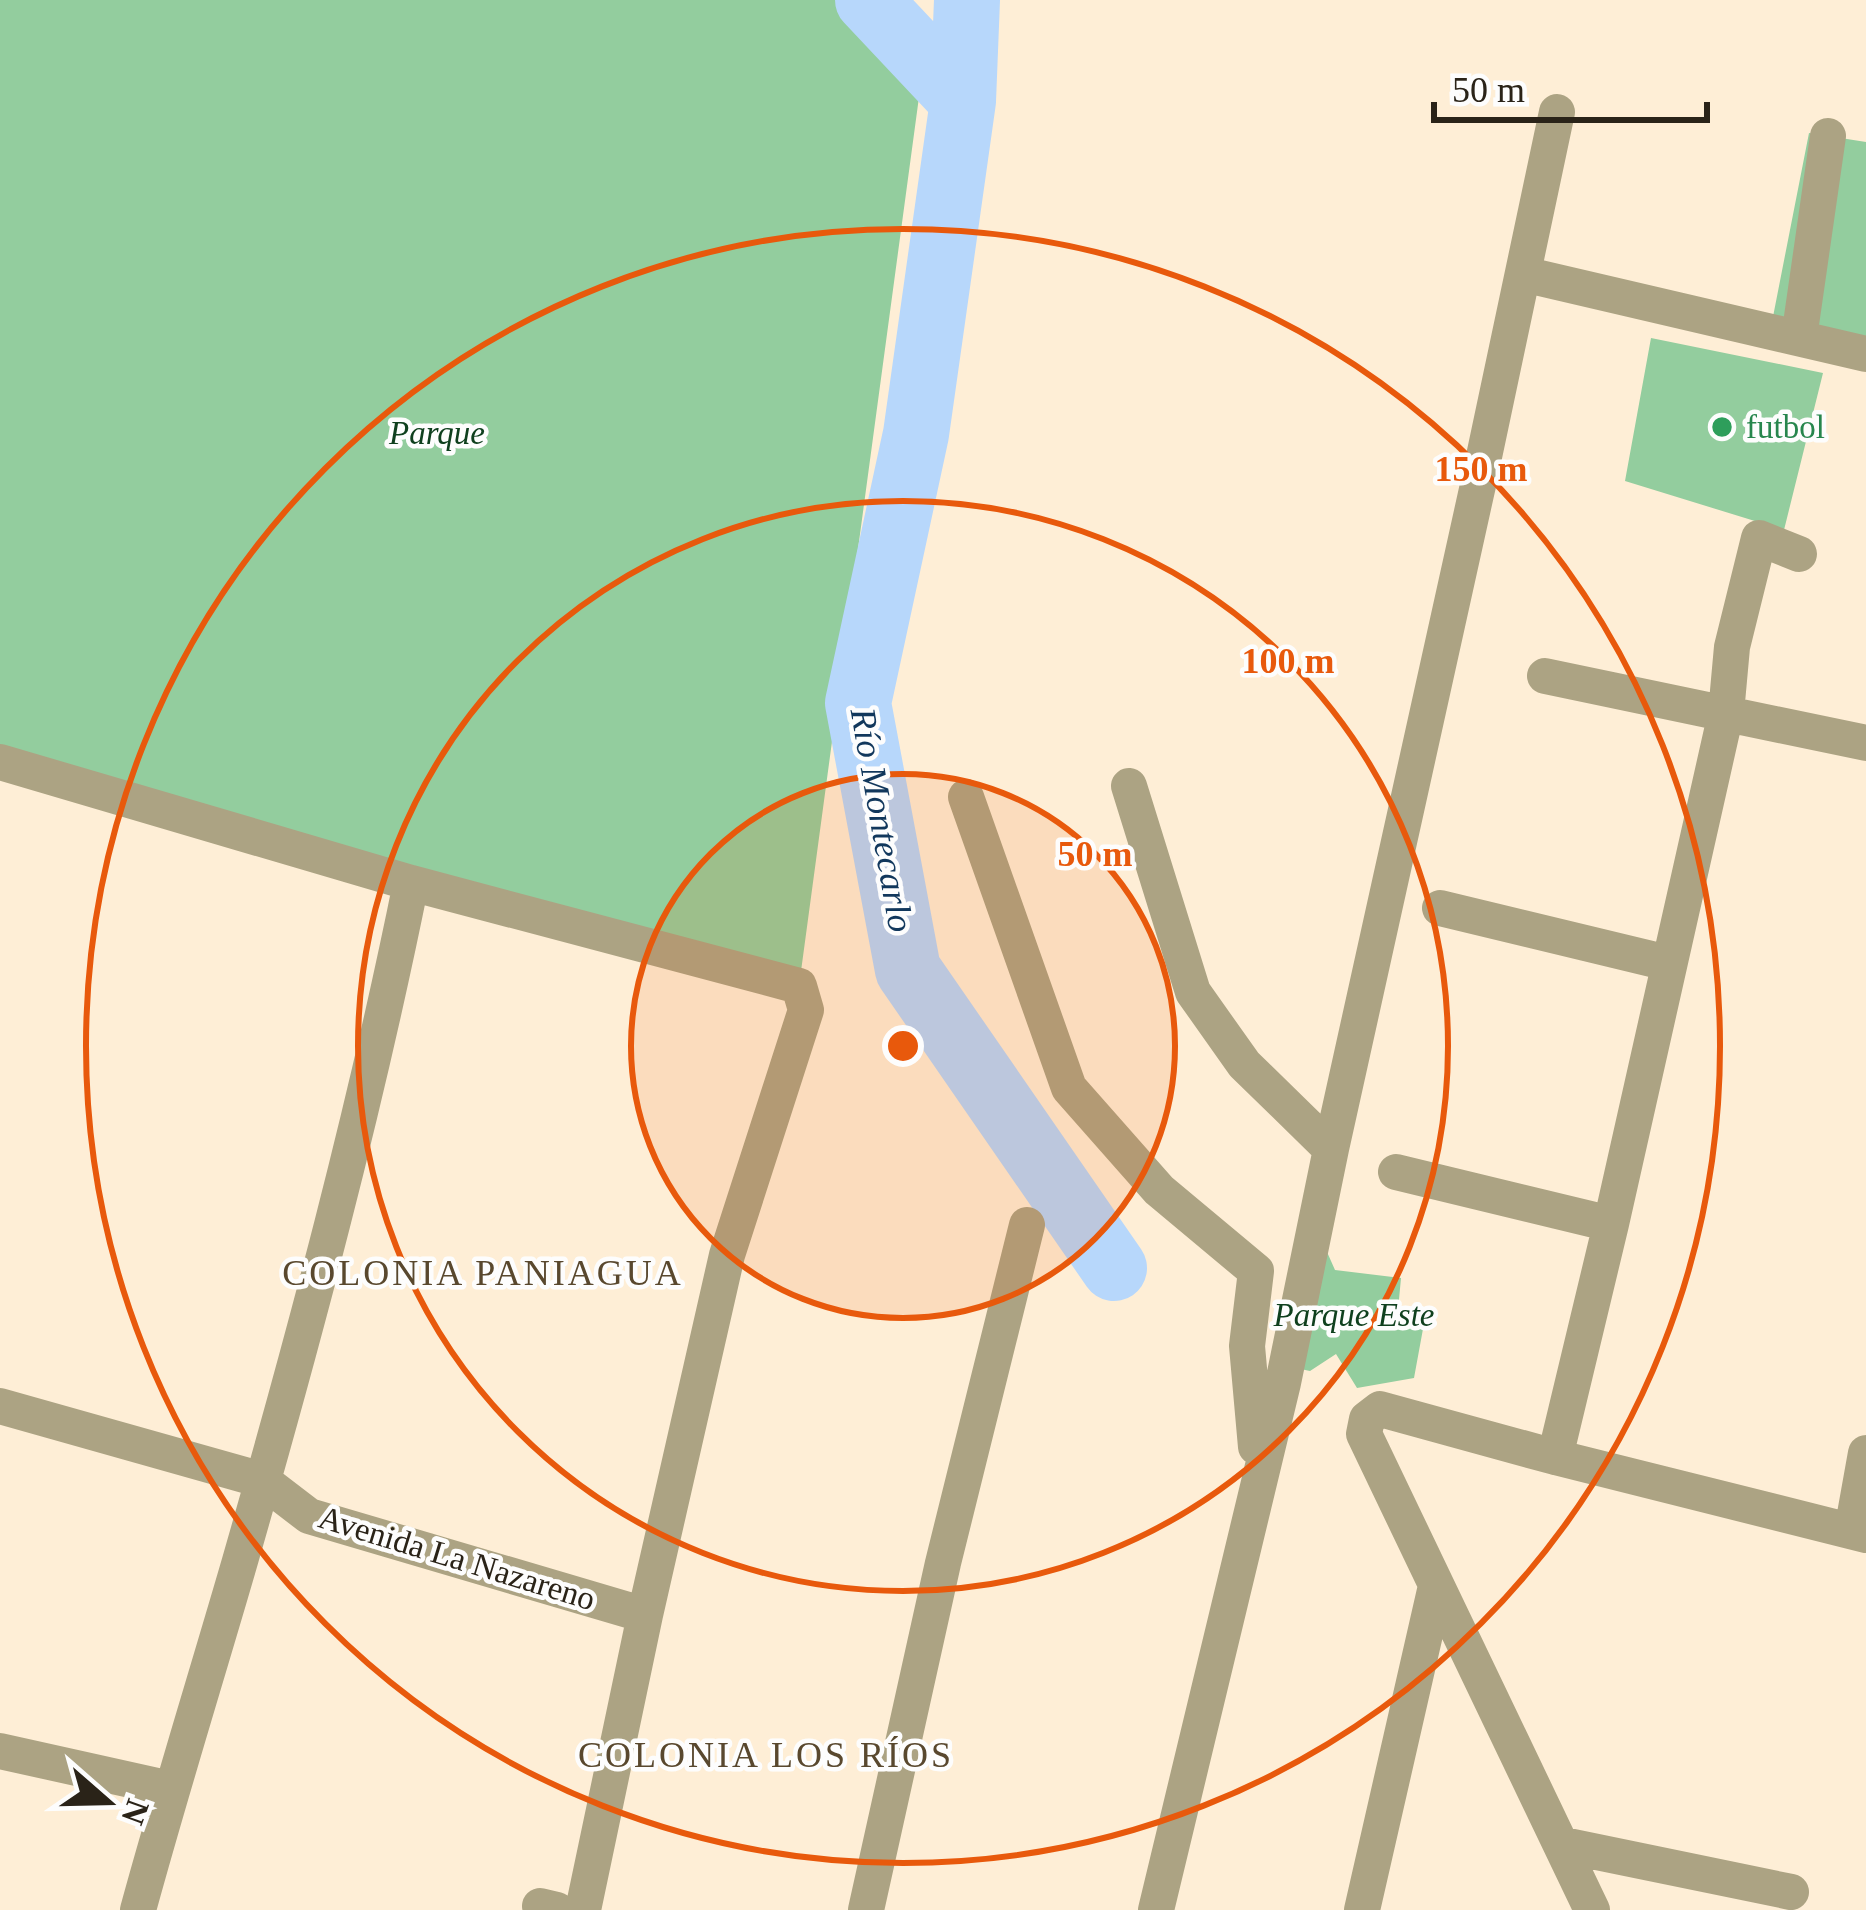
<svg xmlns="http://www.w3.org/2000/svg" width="1866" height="1910" viewBox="0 0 1866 1910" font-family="'Times New Roman',serif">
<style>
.green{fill:#93cd9e}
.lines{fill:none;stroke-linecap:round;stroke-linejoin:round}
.river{stroke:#b7d7fb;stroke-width:66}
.minor{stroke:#aca383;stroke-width:36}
.ring{fill:none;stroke:#e8590c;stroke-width:6}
.leisure-dot{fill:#2e9e5b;stroke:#fdfdfd;stroke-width:4.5}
.labels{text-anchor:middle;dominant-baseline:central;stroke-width:9;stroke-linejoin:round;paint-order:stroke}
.leisure-label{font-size:33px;fill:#27864d;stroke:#fdfdfd;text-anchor:start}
.park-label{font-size:33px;font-style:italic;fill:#0f401e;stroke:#fdfdfd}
.street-label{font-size:33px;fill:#2a2318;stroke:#fdfdfd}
.water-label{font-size:36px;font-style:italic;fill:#11375c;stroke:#fdfdfd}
.neighbourhood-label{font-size:36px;letter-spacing:3px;fill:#59482e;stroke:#fdfdfd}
.centre{fill:#e8590c;stroke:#fdfdfd;stroke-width:6}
.ring-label{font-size:36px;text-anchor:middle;font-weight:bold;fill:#e8590c;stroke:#fdfdfd;stroke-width:9;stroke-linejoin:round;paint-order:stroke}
</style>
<rect width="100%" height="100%" fill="#feeed6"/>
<!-- green -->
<path class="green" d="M0 0H866L924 60 799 986 0 753Z
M1809 133 1866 142V339L1770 332Z
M1651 338 1823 373 1784 530 1625 481Z
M1315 1225 1335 1270 1401 1278 1398 1310 1425 1318 1414 1378 1357 1388 1336 1354 1310 1371 1286 1366Z"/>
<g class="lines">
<!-- river -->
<path class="river" d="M868 0 963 101 916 434 858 703 908 970 1114 1268
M963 101 967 0"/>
<!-- minor -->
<path class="minor" d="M1523 274 1866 354
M1799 338 1828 136
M1545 676 1866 743
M0 762 411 883 799 986 806 1010 727 1255 645 1615 583 1910
M1129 786 1193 992 1244 1064 1331 1149
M966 797 1069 1088 1159 1190 1256 1271 1247 1346 1256 1447
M1440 908 1668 963
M1396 1172 1611 1224
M0 1406 262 1480 309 1516 645 1615
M1555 1457 1611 1224 1726 713 1732 647 1759 538 1799 554
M1852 1531 1866 1453
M0 1751 171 1789
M1563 1845 1791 1892
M540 1906 557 1910
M138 1910C170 1793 206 1678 240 1561 304 1338 365 1111 411 883
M866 1910 943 1563 1027 1225
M1156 1910 1283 1383 1331 1149 1478 485 1557 112
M1362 1910 1436 1586
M1592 1910 1364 1434 1367 1419 1380 1409 1555 1457 1866 1535"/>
</g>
<!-- distance rings -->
<circle cx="903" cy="1046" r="272" fill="#e8590c" fill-opacity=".12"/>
<g class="ring">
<circle cx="903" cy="1046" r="272"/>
<circle cx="903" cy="1046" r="545"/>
<circle cx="903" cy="1046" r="817"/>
</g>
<!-- markers -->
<circle class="leisure-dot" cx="1722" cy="427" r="12"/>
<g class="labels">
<!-- leisure labels -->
<g class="leisure-label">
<text x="1746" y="427">futbol</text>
</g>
<!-- park labels -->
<g class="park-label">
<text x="437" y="433">Parque</text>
<text x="1354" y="1315">Parque Este</text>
</g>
<!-- street labels -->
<g class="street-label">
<text transform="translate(457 1558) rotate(17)">Avenida La Nazareno</text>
</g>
<!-- water labels -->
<g class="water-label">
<text transform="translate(882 820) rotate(80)">Río Montecarlo</text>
</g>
<!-- neighbourhood labels -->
<g class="neighbourhood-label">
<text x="483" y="1273">COLONIA PANIAGUA</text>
<text x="766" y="1755">COLONIA LOS RÍOS</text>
</g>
</g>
<circle cx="903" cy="1046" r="18" class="centre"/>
<g class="ring-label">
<text x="1481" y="481">150 m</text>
<text x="1288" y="673">100 m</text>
<text x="1095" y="866">50 m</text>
</g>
<!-- north arrow -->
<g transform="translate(108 1802) rotate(110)" stroke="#fdfdfd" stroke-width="9" paint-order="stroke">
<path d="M0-9L21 45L0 30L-21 45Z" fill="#2a2318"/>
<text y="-18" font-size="33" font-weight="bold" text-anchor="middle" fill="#2a2318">N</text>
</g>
<!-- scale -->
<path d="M1434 102v18h273v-18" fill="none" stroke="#2a2318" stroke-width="6"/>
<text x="1452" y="102" font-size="36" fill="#2a2318" stroke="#fdfdfd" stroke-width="9" paint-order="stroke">50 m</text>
</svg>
